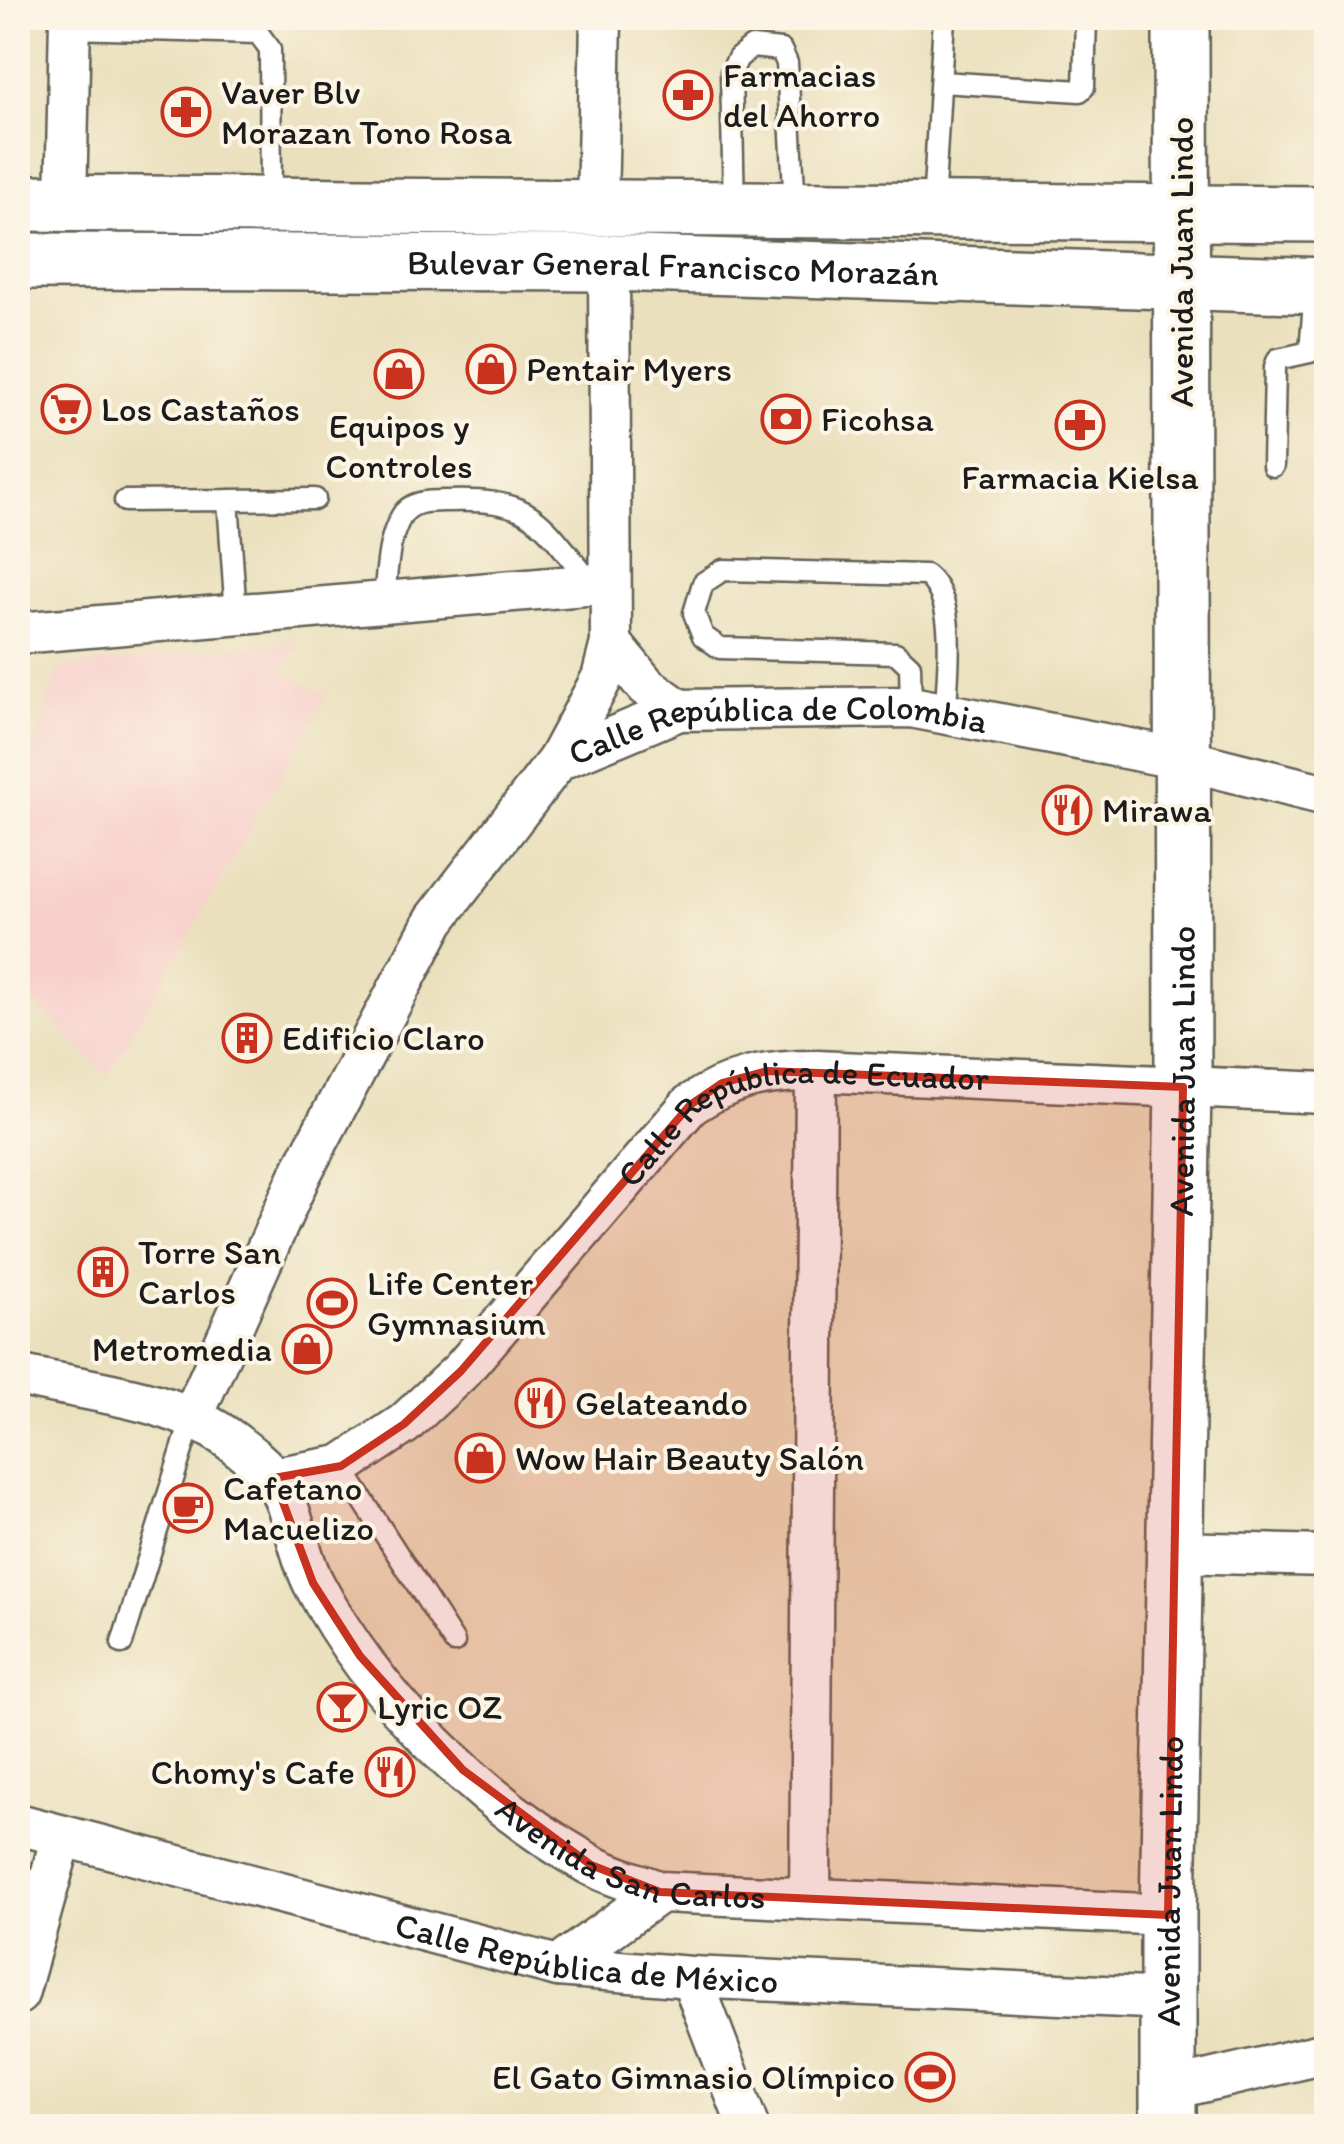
<svg xmlns="http://www.w3.org/2000/svg" width="1344" height="2144" viewBox="0 0 1344 2144" font-family="Itim,sans-serif">
<style>
.built{fill:#f7d0cb}
.lines{fill:none;stroke-linecap:round;stroke-linejoin:round}
.lane-casing{stroke:#646154;stroke-width:25}
.street-casing{stroke:#646154;stroke-width:45}
.secondary-casing{stroke:#646154;stroke-width:60}
.lane{stroke:#fff;stroke-width:20}
.street{stroke:#fff;stroke-width:40}
.secondary{stroke:#fff;stroke-width:55}
.marked{fill:#c8321e;fill-opacity:0.2;stroke:#c8321e;stroke-width:8;stroke-linejoin:round}
.labels{text-anchor:middle;dominant-baseline:central;stroke-width:8;stroke-linejoin:round;paint-order:stroke}
.poi-label{font-size:35px;fill:#1c1c1c;stroke:#fcf5e5;text-anchor:start}
.street-label{font-size:35px;fill:#1c1c1c;stroke:#fcf5e5}
</style>
<rect width="100%" height="100%" fill="#fcf5e5"/>
<filter id="ink" filterUnits="userSpaceOnUse"><feTurbulence type="fractalNoise" baseFrequency=".01" numOctaves="2"/><feDisplacementMap in="SourceGraphic" scale="20" xChannelSelector="R" yChannelSelector="G"/><feConvolveMatrix kernelMatrix="1 2 1 2 8 2 1 2 1" color-interpolation-filters="sRGB"/></filter>
<filter id="wash" filterUnits="userSpaceOnUse"><feTurbulence type="fractalNoise" baseFrequency=".0048" numOctaves="4" result="noise"/><feDisplacementMap in="SourceGraphic" scale="40" xChannelSelector="R" yChannelSelector="G"/><feGaussianBlur stdDeviation="2.25" result="paint"/><feColorMatrix in="noise" values="0 0 0 0 0 0 0 0 0 0 0 0 0 0 0 0 0 1.4 0 .05"/><feComposite in="paint" operator="in"/></filter>
<g filter="url(#wash)">
<rect width="100%" height="100%" fill="#eae0bd"/>
<!-- built -->
<path class="built" d="M300 641 283 671 327 696 108 1076 18 986V808L57 668Z"/>
</g>
<g filter="url(#ink)">
<g class="lines">
<!-- lane casing -->
<g class="lane-casing">
<path id="lane" d="M69 28 258 33 270 49 271 203
M942 82 1080 91 1084 87 1086 18
M734 207 731 72 738 58 752 47 781 50 787 63 795 207
M933 208 944 18
M1273 466 1275 367 1278 359 1310 352 1315 290
M125 501 228 500
M384 600C387 573 387 541 401 517 410 500 431 501 448 501 535 498 539 520 591 583
M236 615 228 500 315 499
M911 707 910 666 896 653 720 648 703 636 694 613 703 583 723 570 926 575C960 602 946 674 946 714
M341 1466 454 1642
M122 1643 193 1415"/>
</g>
<!-- street casing -->
<g class="street-casing">
<g id="street">
<path d="M66 203 70 18"/>
<path d="M597 208 601 18"/>
<path d="M18 633 609 583"/>
<path d="M611 643 646 686 679 710"/>
<path d="M558 760 602 678 611 643 609 263"/>
<path id="s1" d="M18 1375C89 1392 174 1397 233 1442 246 1452 264 1465 273 1478 294 1507 297 1552 314 1584 373 1697 479 1801 589 1864 611 1876 637 1883 660 1892L1168 1915"/>
<path id="s2" d="M193 1415 300 1175 435 920 558 760 679 710 911 707 1182 759 1326 795"/>
<path id="s3" d="M274 1478 341 1466 404 1424 461 1371 690 1105C732 1077 766 1071 816 1071L1326 1093"/>
<path d="M1175 1552 1326 1556"/>
<path id="s4" d="M18 1824 558 1966 691 1977 1168 1999"/>
<path d="M810 1899 816 1071"/>
<path d="M558 1966 660 1892"/>
<path d="M691 1977 748 2126"/>
<path d="M18 1994 62 1836"/>
<path d="M1167 2090 1326 2053"/>
</g>
</g>
<!-- secondary casing -->
<g class="secondary-casing">
<g id="secondary">
<path d="M18 203 1326 214"/>
<path id="s5" d="M18 261 609 263 1326 286"/>
<path id="s6" d="M1168 2126V1915L1183 1087 1181 18"/>
</g>
</g>
<!-- lane -->
<use href="#lane" class="lane"/>
<!-- street -->
<use href="#street" class="street"/>
<!-- secondary -->
<use href="#secondary" class="secondary"/>
</g>
</g>
<!-- marked area -->
<path class="marked" d="M767 1071 1183 1087 1168 1915 660 1892 591 1865 463 1770 360 1656 313 1583 274 1478 341 1466 404 1424 461 1371 690 1105 722 1083Z"/>
<!-- icons -->
<defs>
<g id="pharmacy-ring" transform="scale(2.5)"><circle r="9.5" fill="#fcf5e5" stroke="#c8321e" stroke-width="1.5"/><path d="M-2-6h4v4h4v4h-4v4h-4v-4h-4v-4h4Z" fill="#c8321e"/></g>
<g id="shop-ring" transform="scale(2.5)"><circle r="9.5" fill="#fcf5e5" stroke="#c8321e" stroke-width="1.5"/><path d="M-5-2.5h2.3a2.7 3.5 0 0 1 5.4 0H5L5.5 6h-11ZM-1.5-2.5h3a1.5 2.3 0 0 0-3 0Z" fill="#c8321e"/></g>
<g id="supermarket-ring" transform="scale(2.5)"><circle r="9.5" fill="#fcf5e5" stroke="#c8321e" stroke-width="1.5"/><path d="M-6-5.5h2.5l.6 2H6L4.5 2H-2.5L-4.4-4H-6ZM-1.5 3.2a1.3 1.3 0 1 0 .1 0ZM3 3.2a1.3 1.3 0 1 0 .1 0Z" fill="#c8321e"/></g>
<g id="bank-ring" transform="scale(2.5)"><circle r="9.5" fill="#fcf5e5" stroke="#c8321e" stroke-width="1.5"/><path d="M-6-4H6V4H-6ZM0-2.3a2.3 2.3 0 1 0 0 4.6a2.3 2.3 0 1 0 0-4.6Z" fill="#c8321e"/></g>
<g id="restaurant-ring" transform="scale(2.5)"><circle r="9.5" fill="#fcf5e5" stroke="#c8321e" stroke-width="1.5"/><path d="M-5-6h1v4h1v-4h1v4h1v-4h1v5L-1.5 .5V6h-2V.5L-5-1ZM5-6V6H3V1.5H1.5Q1.5-4 5-6Z" fill="#c8321e"/></g>
<g id="building-ring" transform="scale(2.5)"><circle r="9.5" fill="#fcf5e5" stroke="#c8321e" stroke-width="1.5"/><path d="M-4-6H4V6H1V3H-1V6H-4ZM-2.5-4.3h1.7v1.8h-1.7ZM.8-4.3h1.7v1.8H.8ZM-2.5-1h1.7V.8h-1.7ZM.8-1h1.7V.8H.8Z" fill="#c8321e"/></g>
<g id="stadium-ring" transform="scale(2.5)"><circle r="9.5" fill="#fcf5e5" stroke="#c8321e" stroke-width="1.5"/><path d="M0-5a6.5 5 0 1 0 0 10a6.5 5 0 1 0 0-10ZM-3.5-1.8h7v3.6h-7Z" fill="#c8321e"/></g>
<g id="cafe-ring" transform="scale(2.5)"><circle r="9.5" fill="#fcf5e5" stroke="#c8321e" stroke-width="1.5"/><path d="M-5.5-4.5H6V0H3Q3 3.5 0 3.5H-2.5Q-5.5 3.5-5.5 0ZM3-3.2v2h1.7v-2ZM-6 4.5H4V6H-6Z" fill="#c8321e"/></g>
<g id="bar-ring" transform="scale(2.5)"><circle r="9.5" fill="#fcf5e5" stroke="#c8321e" stroke-width="1.5"/><path d="M-6-5H6L.8 .8V4.5H3.5V6h-7V4.5H-.8V.8Z" fill="#c8321e"/></g>
</defs>
<g fill-rule="evenodd">
<use href="#pharmacy-ring" x="688" y="95"/>
<use href="#pharmacy-ring" x="186" y="112"/>
<use href="#shop-ring" x="491" y="369"/>
<use href="#shop-ring" x="399" y="374"/>
<use href="#supermarket-ring" x="66" y="409"/>
<use href="#bank-ring" x="786" y="419"/>
<use href="#pharmacy-ring" x="1080" y="425"/>
<use href="#restaurant-ring" x="1067" y="810"/>
<use href="#building-ring" x="247" y="1038"/>
<use href="#building-ring" x="103" y="1272"/>
<use href="#stadium-ring" x="332" y="1303"/>
<use href="#shop-ring" x="307" y="1349"/>
<use href="#restaurant-ring" x="540" y="1403"/>
<use href="#shop-ring" x="480" y="1458"/>
<use href="#cafe-ring" x="188" y="1508"/>
<use href="#bar-ring" x="342" y="1707"/>
<use href="#restaurant-ring" x="390" y="1772"/>
<use href="#stadium-ring" x="930" y="2077"/>
</g>
<g class="labels">
<!-- poi labels -->
<g class="poi-label">
<text x="723" y="75">Farmacias<tspan x="723" dy="40">del Ahorro</tspan></text>
<text x="221" y="92">Vaver Blv<tspan x="221" dy="40">Morazan Tono Rosa</tspan></text>
<text x="526" y="369">Pentair Myers</text>
<text x="101" y="409">Los Castaños</text>
<text x="821" y="419">Ficohsa</text>
<text x="399" y="426" text-anchor="middle">Equipos y<tspan x="399" dy="40">Controles</tspan></text>
<text x="1080" y="477" text-anchor="middle">Farmacia Kielsa</text>
<text x="1102" y="810">Mirawa</text>
<text x="282" y="1038">Edificio Claro</text>
<text x="138" y="1252">Torre San<tspan x="138" dy="40">Carlos</tspan></text>
<text x="367" y="1283">Life Center<tspan x="367" dy="40">Gymnasium</tspan></text>
<text x="272" y="1349" text-anchor="end">Metromedia</text>
<text x="575" y="1403">Gelateando</text>
<text x="515" y="1458">Wow Hair Beauty Salón</text>
<text x="223" y="1488">Cafetano<tspan x="223" dy="40">Macuelizo</tspan></text>
<text x="377" y="1707">Lyric OZ</text>
<text x="355" y="1772" text-anchor="end">Chomy's Cafe</text>
<text x="895" y="2077" text-anchor="end">El Gato Gimnasio Olímpico</text>
</g>
<!-- street labels -->
<g class="street-label">
<text transform="translate(1181 262) rotate(-90)">Avenida Juan Lindo</text>
<text stroke="none"><textPath href="#s5" startOffset="655">Bulevar General Francisco Morazán</textPath></text>
<text stroke="none"><textPath href="#s2" startOffset="980">Calle República de Colombia</textPath></text>
<text stroke="none"><textPath href="#s6" startOffset="1055">Avenida Juan Lindo</textPath></text>
<text stroke="none"><textPath href="#s3" startOffset="675">Calle República de Ecuador</textPath></text>
<text stroke="none"><textPath href="#s1" startOffset="830">Avenida San Carlos</textPath></text>
<text stroke="none"><textPath href="#s6" startOffset="245">Avenida Juan Lindo</textPath></text>
<text stroke="none"><textPath href="#s4" startOffset="585">Calle República de México</textPath></text>
</g>
</g>
<!-- margin -->
<rect width="1344" height="2144" fill="none" stroke="#fcf5e5" stroke-width="60"/>
</svg>
